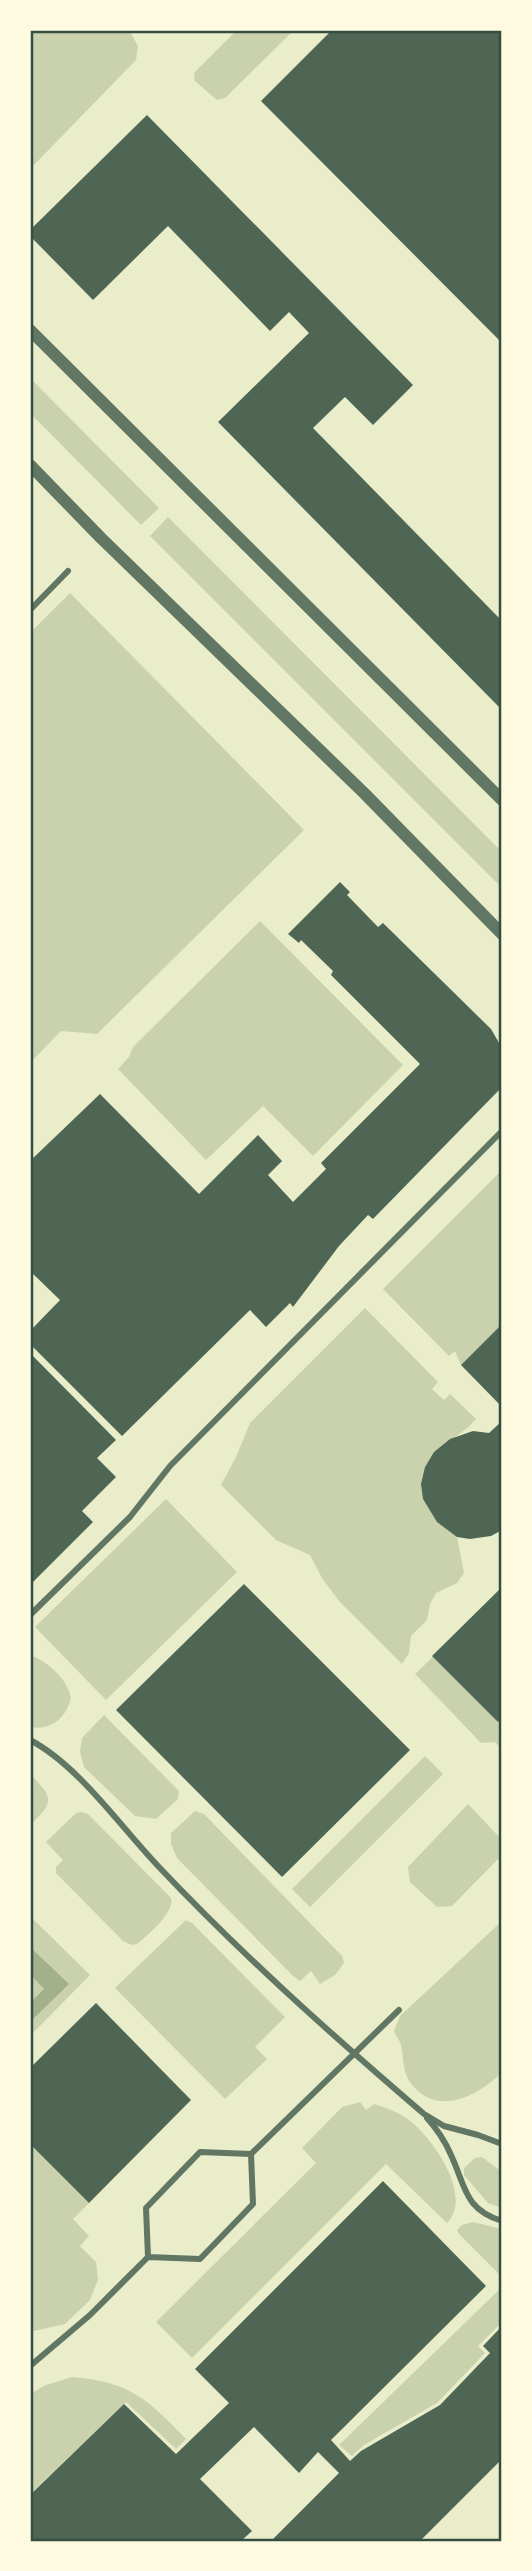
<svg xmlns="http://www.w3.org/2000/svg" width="532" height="2571" viewBox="0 0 532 2571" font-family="'Space Grotesk',sans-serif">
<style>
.green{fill:#cad2ad}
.water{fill:#a3b18a}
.building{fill:#4f6655}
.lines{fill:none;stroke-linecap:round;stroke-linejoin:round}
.pedestrian{stroke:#617663;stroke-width:6}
.tertiary{stroke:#617663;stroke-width:12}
.neatline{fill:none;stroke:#344e41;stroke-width:2.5}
</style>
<rect width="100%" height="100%" fill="#e9edc9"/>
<!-- green -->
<path class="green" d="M30 30H129L138 46 136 60 30 169Z
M237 30H294L225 98 217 100 195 81 194 73Z
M30 378 159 508 141 525 30 413Z
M168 517 502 852V888L150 536Z
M70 593 304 830 97 1034 61 1031 30 1063V633Z
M260 921 403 1065 313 1156 263 1106 206 1160 118 1069 129 1057 133 1047Z
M502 1170V1324L461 1365 455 1351 449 1356 383 1289Z
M365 1308 438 1382 432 1389 444 1400 450 1394 476 1419C457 1441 441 1439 425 1467L457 1537 464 1573 457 1583 436 1593 430 1604 427 1620 411 1636 409 1653 402 1664 339 1601 322 1578 310 1555 276 1540 221 1485 236 1457 250 1423Z
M166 1499 237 1572 106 1700 35 1627Z
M437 1653 498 1714 502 1710V1749L495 1742 481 1743 415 1674Z
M30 1655C48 1662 67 1678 71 1698 66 1718 51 1731 30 1727Z
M104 1715 179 1791 178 1799 156 1819 135 1816 84 1767 80 1752 82 1738Z
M425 1756 443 1774 310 1907 292 1889Z
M30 1774C54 1798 54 1802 30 1825Z
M468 1804 502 1840V1855L452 1906 437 1907 410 1882 408 1867Z
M195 1811 204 1814 342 1956 344 1963 335 1975 320 1984 311 1971 300 1981 293 1976 177 1858 171 1844V1833Z
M82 1812 88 1814 171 1898C175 1912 148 1935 137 1944L132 1945 123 1941 56 1873V1867L63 1860 46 1842 76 1813Z
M30 1916 90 1975 30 2036Z
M186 1920 192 1923 285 2017 255 2047 267 2059 225 2099 115 1988Z
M502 1921V2072C478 2097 435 2118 410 2082 402 2070 404 2058 401 2045 400 2041 396 2036 394 2031L400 2016Z
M360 2102 366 2110 374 2104C386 2108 399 2112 409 2120 432 2137 474 2196 447 2223L386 2164 192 2358 156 2322 316 2163 302 2148 342 2107Z
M34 2148 89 2203 73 2219 89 2236 80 2246 96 2262 98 2280 90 2300 65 2324 34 2331 30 2329V2152Z
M482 2157 502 2172V2208L488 2203 464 2175V2168L475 2158Z
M473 2222 502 2229V2277L459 2234 457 2230 462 2225Z
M502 2287V2322L478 2346 485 2353 437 2403 364 2445 352 2456 339 2445Z
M72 2377C131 2382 147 2399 186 2439L176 2449 126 2402 30 2494V2394L46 2385Z"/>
<!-- water -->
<path class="water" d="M30 1947 69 1984 30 2022V2003L44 1989 30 1974Z"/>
<!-- building -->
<path class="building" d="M332 30H502V343L261 101Z
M147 115 413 385 373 425 345 397 313 428 502 621V710L218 422 309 333 289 312 270 331 168 226 93 300 30 236V230Z
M340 882 350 892 347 895 378 927 383 923 491 1029 502 1048V1087L373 1219 368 1215 339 1246 293 1307 290 1303 266 1327 250 1310 122 1436 30 1344V1331L60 1300 30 1271V1161L100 1094 199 1194 258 1135 282 1161 268 1175 293 1202 326 1169 321 1163 420 1064 331 975 333 971 301 940 299 943 288 934Z
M502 1324V1407L461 1365Z
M30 1353 116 1440 97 1458 116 1477 82 1511 93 1522 30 1585Z
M502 1421V1530L491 1536 470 1539 457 1537 437 1522 423 1499 421 1484 425 1467 434 1452 450 1439 473 1431 489 1433Z
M244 1584 410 1750 282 1877 116 1710Z
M502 1587V1717L498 1722 432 1656Z
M96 2003 191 2100 89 2203 30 2144V2068Z
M383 2181 486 2286 331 2440 350 2461 361 2451 440 2405 490 2353 483 2346 502 2326V2459L420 2541H271L339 2473 318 2452 299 2473 254 2427 200 2479 252 2531 241 2541H30V2495L124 2404 176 2454 229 2403 195 2369Z"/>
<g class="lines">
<!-- pedestrian -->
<path class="pedestrian" d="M30 610 68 571
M30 1615 130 1517 170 1466 502 1131
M30 1740C78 1765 120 1826 158 1866 241 1954 332 2035 424 2114L444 2126 478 2135 502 2144
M427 2118C437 2129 445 2141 451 2155 466 2187 464 2209 502 2221
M148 2257 200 2259 253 2204 251 2154
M30 2366 90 2315 148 2257 146 2208 200 2152 251 2154 399 2010"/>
<!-- tertiary -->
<path class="tertiary" d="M30 330 502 800
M30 465 101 538 365 794 502 934"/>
</g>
<!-- border -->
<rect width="532" height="2571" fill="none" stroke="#fefae0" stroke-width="63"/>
<rect x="32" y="32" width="468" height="2508" class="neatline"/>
</svg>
